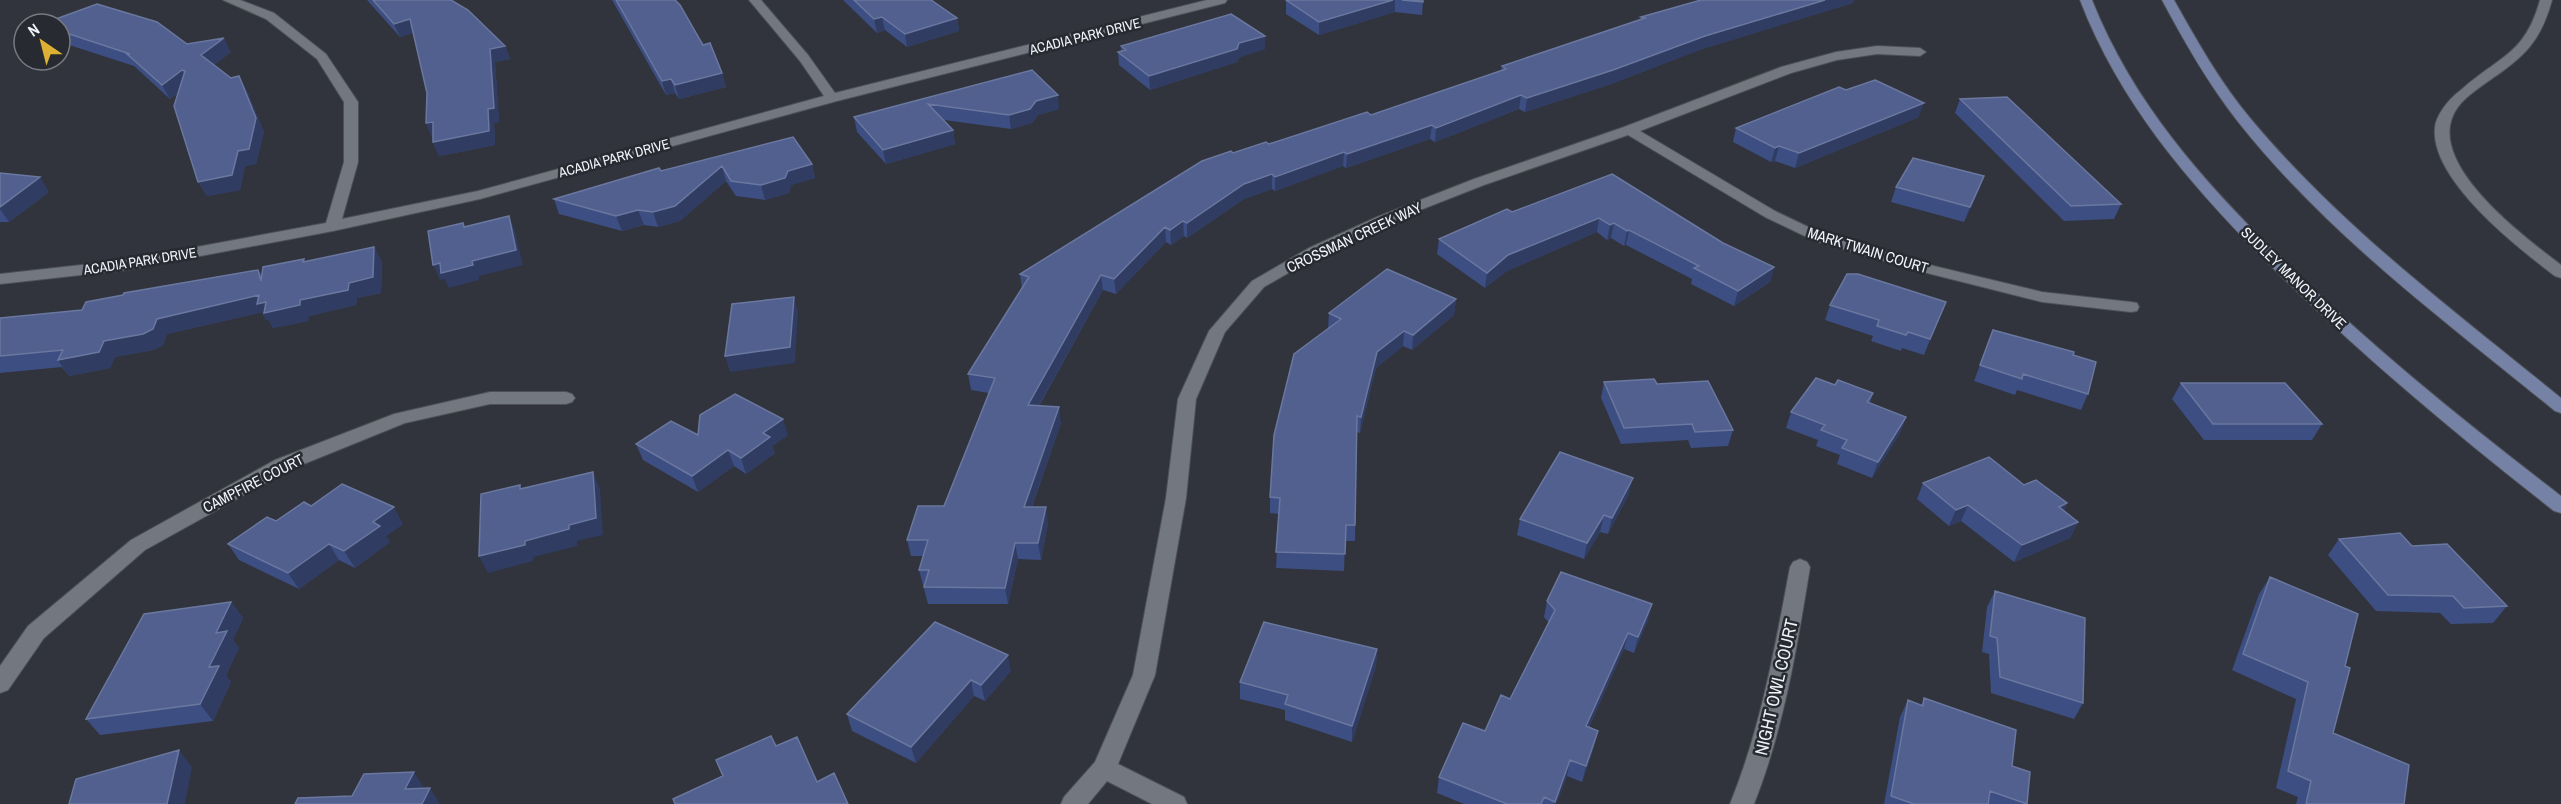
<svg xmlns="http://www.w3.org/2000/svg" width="2561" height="804" viewBox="0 0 2561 804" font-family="'Archivo Narrow',sans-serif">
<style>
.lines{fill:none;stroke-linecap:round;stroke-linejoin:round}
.minor-casing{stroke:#4d5056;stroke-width:2}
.secondary-casing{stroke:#4d5056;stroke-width:2}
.minor{fill:#737780;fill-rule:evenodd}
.secondary{fill:#7582a5;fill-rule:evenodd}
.wall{fill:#3d4e82}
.shaded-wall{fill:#303c61}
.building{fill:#51608f;stroke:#6a779f;stroke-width:1.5}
.labels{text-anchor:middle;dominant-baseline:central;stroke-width:5;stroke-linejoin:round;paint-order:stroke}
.far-street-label{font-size:14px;fill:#f0f3f8;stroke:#272a31}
.street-label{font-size:15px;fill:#f0f3f8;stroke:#272a31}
.near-street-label{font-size:18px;fill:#f0f3f8;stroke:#272a31}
</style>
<rect width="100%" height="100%" fill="#31343c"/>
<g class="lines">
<!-- minor casing -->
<g class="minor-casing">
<path id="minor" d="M223 0H240L274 13 326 54 358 102V162L342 219 478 191 824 96 800 61 749 0H761L808 55 835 93 1207 0H1227L1225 3 837 101 480 199 333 231 126 270 0 284V274L126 260 326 223 344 162V102L317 59 266 19Z
M2540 0H2552C2541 41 2524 57 2490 80 2479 88 2466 96 2458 107 2419 160 2525 237 2561 265V278L2555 276C2518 248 2429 179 2435 127 2437 113 2450 98 2461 90 2499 56 2525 55 2540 0Z
M1877 46 1920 48 1926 52 1920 56 1877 54 1837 60 1791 73 1640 131 1775 211 1825 235 1934 266 2042 292 2131 302 2137 303 2139 307 2137 311 2131 312 2042 302 1923 272 1815 241 1765 217 1628 135 1484 185 1387 223 1321 254 1264 287 1225 332 1196 399 1186 498 1155 675 1118 764 1184 797 1187 804H1152L1107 781 1088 804H1061L1064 797 1095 762 1133 675 1166 498 1178 399 1209 331 1252 281 1309 248 1377 217 1474 179 1624 127 1781 67 1836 52Z
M490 392H566L572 394 575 398 572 402 566 404H490L405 423 289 470 145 550 44 638 8 690 0 693V666L28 626 131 540 275 460 394 414Z
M1800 559 1807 562 1810 567C1797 647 1784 728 1754 804H1730C1761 728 1775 647 1790 567L1793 562Z"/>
</g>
<!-- secondary casing -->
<g class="secondary-casing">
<path id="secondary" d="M2080 0H2092C2134 106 2207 185 2287 264 2373 348 2466 423 2561 496V513L2554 511C2457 435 2363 357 2275 270 2195 190 2121 107 2080 0Z
M2162 0H2174C2197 41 2220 82 2250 118 2340 226 2453 310 2561 398V413L2555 411C2445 321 2328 235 2239 123 2209 85 2185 43 2162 0Z"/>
</g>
<!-- minor -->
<use href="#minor" class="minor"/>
<!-- secondary -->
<use href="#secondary" class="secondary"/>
</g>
<!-- wall -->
<path class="wall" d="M367 0H451L505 46 510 59 495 62 499 122 494 123 495 145 439 156 433 142V137H432L426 123 427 93 413 33 400 37Z
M612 0H675L722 73 726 87 679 99 675 93 666 95Z
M843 0H931L957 18 959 31 907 47 885 30 877 33Z
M1286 0H1423L1422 15 1395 12 1319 35 1286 14Z
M1701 0H1854L1853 3 1702 49 1611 84 1525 112 1519 109 1435 142 1430 139 1346 168 1343 166 1275 191 1272 189 1244 199 1187 238 1184 236 1171 245 1166 242 1116 294 1103 290 1039 406 1061 423 1032 507 1048 523 1041 560 1018 559 1008 604H928L919 570 923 556H911L907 540 944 506 989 393 971 390 968 374 1022 289 1020 274 1233 153 1371 115 1501 71 1502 66 1640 20 1641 17Z
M60 24 231 52 214 65 246 89 264 132 256 164 245 166 240 190 207 196 198 182 178 93 170 99 134 66 60 42Z
M1121 46 1265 49 1240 57 1237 62 1150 90 1119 65 1118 52 1121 51Z
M1032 70 1059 109 1038 115 1032 123 1011 129 944 120 953 130 955 144 886 164 857 132 854 117Z
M1846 90 1919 117 1795 168 1775 161 1771 162 1733 142 1736 128Z
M1960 99 2121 204 2114 219 2064 221 1955 113Z
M793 137 812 164 815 178 791 185 789 193 765 200 736 196 726 181 680 221 658 227 644 225 622 231 559 214 554 199Z
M0 173 49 192 9 222H0Z
M1612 174 1723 243 1774 267 1770 282 1734 306 1691 284 1692 279 1626 245 1624 246 1611 238 1607 240 1597 232 1507 271 1485 288 1437 254 1439 239 1512 212Z
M1984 176 1979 190 1964 222 1891 202 1896 187Z
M374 247 382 262 381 293 357 298 356 305 309 316 308 321 273 328 268 319 266 320 262 312 167 334 163 345 153 350 115 357 110 368 69 376 62 367 0 373V318L82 310 258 270 262 275 304 259 305 262Z
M1456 299 1454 315 1412 350 1403 346 1376 368 1360 433 1357 432 1355 541H1345L1344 571 1276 568 1279 514 1270 513V497L1328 329 1329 313Z
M1830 305 1940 317 1924 355 1902 348 1901 351 1871 341 1873 336 1825 320Z
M1993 330 2073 355 2088 394 2081 410 2017 390 2015 395 1974 381Z
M1604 382 1657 384 1733 430 1728 446 1691 448 1688 440 1621 444 1601 398Z
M2181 383 2322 424 2312 440H2204L2172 399Z
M1835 385 1873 393 1870 403 1906 417 1900 433 1872 478 1837 464 1840 455 1816 446 1818 440 1786 428 1791 412Z
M698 435H788L772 446 775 453 746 474 734 466 698 492 643 460 636 444Z
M1923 483 2024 485 2067 503 2064 510 2078 522 2070 538 2014 562 1961 521 1949 526 1917 499Z
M1629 494 1608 534 1600 532 1584 559 1517 535 1520 519Z
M311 506 403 524 386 536 390 542 355 568 339 560 299 589 239 560 228 544Z
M2339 539 2412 546 2507 606 2493 623 2451 624 2440 613 2376 611 2328 555Z
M2270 577 2345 666 2333 733 2404 804H2296L2298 797 2276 788 2296 699 2232 670 2259 594Z
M1995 591 2083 703 2074 719 1991 693 1989 654 1982 652 1987 607Z
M1547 601 1648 620 1634 653 1624 649 1589 727 1594 747 1582 782 1567 776 1556 804H1464L1437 793 1439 777 1485 731 1510 699 1549 623 1544 617Z
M231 602 243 618 233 640 239 648 226 675 231 682 213 721 100 735 86 719Z
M935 622 1011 671 985 701 974 696 916 763 852 731 847 714Z
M1377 649 1376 666 1352 742 1285 720V710L1240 699V682Z
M1924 698 2012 766 2027 804H1884L1900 717 1908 700 1921 705Z"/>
<!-- shaded-wall -->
<path class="shaded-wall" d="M1393 0H1395V12L1319 35V22Z
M1825 0H1854L1853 3 1702 49 1611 84 1525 112 1527 98 1705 36Z
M882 17 885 30 877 33 874 19Z
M957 18 959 31 907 47 905 34Z
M410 19 416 32 400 37 394 24Z
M1265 36V49L1240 57 1237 62 1150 90 1149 76 1239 43Z
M224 38 231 52 209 69 201 55Z
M505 46 510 59 495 62 499 122 494 123 495 145 439 156 433 142 488 109 490 49Z
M182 70 189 84 170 99 162 85Z
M722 73 726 87 679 99 675 85Z
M239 76 246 89 264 132 256 164 245 166 240 190 207 196 198 182 238 151Z
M671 79 675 93 666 95 662 81Z
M1058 95 1059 109 1038 115 1032 123 1011 129 1009 115 1036 101Z
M1521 95 1519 109 1435 142 1436 128Z
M1924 103 1919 117 1795 168 1799 153Z
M433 122 440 136 432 137 426 123Z
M1432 125 1430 139 1346 168 1347 154Z
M953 130 955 144 886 164 883 150Z
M1779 146 1775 161 1771 162 1775 148Z
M1344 152 1343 166 1275 191V177Z
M812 164 815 178 791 185 789 193 765 200 761 185 788 171Z
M722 166 726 181 680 221 658 227 653 212Z
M1272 174V189L1244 199 1187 238V223L1244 184Z
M1984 176 1979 190 1964 222 1970 207Z
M40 177 49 192 9 222 0 209V207Z
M638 210 644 225 622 231 616 216Z
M509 216 515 231 523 265 479 276V280L449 288 444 279 440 280 433 265 440 263Z
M1599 218 1597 232 1507 271 1485 288 1487 273 1508 255Z
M1183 221 1184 236 1171 245 1170 230Z
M1614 223 1611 238 1607 240 1610 225Z
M1165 227 1166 242 1116 294 1114 279Z
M1629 230 1626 245 1624 246 1627 231Z
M374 247 382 262 381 293 357 298 356 305 309 316 308 321 273 328 268 319 266 320 262 312 167 334 163 345 153 350 115 357 110 368 69 376 58 360 157 319 259 295 266 302 300 300 349 283Z
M1774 267 1770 282 1734 306 1738 291Z
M1101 275 1103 290 1030 421 1028 405Z
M794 297 798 312 795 363 730 372 725 356Z
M1456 299 1454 315 1412 350 1413 335Z
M1946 302 1940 317 1924 355 1930 339Z
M1404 331 1403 346 1376 368 1360 433 1361 417 1377 352Z
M1059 407 1061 423 1026 523 1024 507Z
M1906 417 1900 433 1872 478 1878 462Z
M783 419 788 435 772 446 775 453 746 474 741 458 763 433Z
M728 450 734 466 698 492 692 476Z
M593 472 600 489 603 535 577 541V546L533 557V561L488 573 479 556 569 525Z
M1633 478 1629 494 1608 534 1612 518Z
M2067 503 2059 520V507Z
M1968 505 1961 521 1949 526 1956 510Z
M394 507 403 524 386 536 390 542 355 568 344 551 373 522Z
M1046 507 1048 523 1041 560 1038 543Z
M1604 515 1600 532 1584 559 1587 543Z
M2078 522 2070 538 2014 562 2022 545Z
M1015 543 1018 559 1008 604 1005 588Z
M329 544 339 560 299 589 288 573Z
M231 602 243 618 233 640 239 648 226 675 231 682 213 721 200 704 209 667 216 633Z
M1652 604 1648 620 1634 653 1638 637Z
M1628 633 1624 649 1582 742 1586 726Z
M1377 649 1376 666 1352 742V726Z
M1008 655 1011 671 985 701 981 685Z
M971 680 974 696 916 763 911 747Z
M1598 731 1594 747 1582 782 1586 766Z
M179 750 192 767 185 804H167Z
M1570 760 1567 776 1556 804H1554Z
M414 772 424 788 405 789Z
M430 788 440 804H422Z"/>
<!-- building -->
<path class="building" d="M373 0H451L468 10 505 46 490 49 494 108 488 109 489 131 433 142V122L426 123 427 93 410 19 394 24Z
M616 0H675L680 5 703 45 710 43 722 73 675 85 671 79 662 81Z
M854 0H931L957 18 905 34 882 17 874 19Z
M1286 0H1393L1319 22Z
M1402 0H1423V2Z
M1701 0H1825L1705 36 1613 70 1527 98 1521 95 1436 128 1432 125 1347 154 1344 152 1275 177 1272 174 1244 184 1187 223 1183 221 1170 230 1165 227 1114 279 1101 275 1028 405 1059 407 1024 507H1046L1038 543H1015L1005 588 924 587 929 570H919L928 540H907L918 506H944L995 378 968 374 1029 277 1020 274 1202 161 1231 151 1233 153 1266 142 1269 144 1367 112 1371 115 1506 69 1502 66 1645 18 1641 17Z
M97 4 157 22 187 44 224 38 201 55 231 78 239 76 256 118 249 149 238 151 232 175 198 182 174 106 185 71 182 70 162 85 127 54H130L60 31V24H42Z
M1231 14 1265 36 1239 43 1237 49 1149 76 1118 52 1126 50 1121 46Z
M1032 70 1058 95 1036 101 1030 109 1009 115 928 104 953 130 883 150 854 117Z
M1875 80 1924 103 1799 153 1779 146 1775 148 1736 128 1839 87 1846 90Z
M2007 97 2121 204 2071 206 1960 99Z
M793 137 812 164 788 171 785 178 761 185 731 181 722 166 675 206 653 212 638 210 616 216 554 199 659 168 661 171Z
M1913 158 1984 176 1970 207 1896 187Z
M0 173 40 177 0 207Z
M1612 174 1723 243 1774 267 1738 291 1694 268 1699 266 1629 230 1627 231 1614 223 1610 225 1599 218 1508 255 1487 273 1439 239 1507 209 1512 212Z
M509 216 516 250 472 261 473 265 441 273 440 263 433 265 428 231 463 223 464 227Z
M374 247 373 277 349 283 348 290 300 300V305L264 313 266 302 257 304 259 295 157 319 153 329 143 334 104 341 99 352 58 360 63 350 0 356V318L82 310 86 302 123 295 124 293 258 270 261 281 263 267 304 259 303 262Z
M1387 269 1456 299 1413 335 1404 331 1377 352 1361 417 1357 416 1355 525H1346L1345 554 1276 552 1280 498 1270 497 1274 435 1294 354 1341 319 1329 313Z
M1847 274H1858L1946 302 1930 339 1908 332 1906 335 1877 326 1879 320 1830 305Z
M794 297 790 347 725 356 732 304Z
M1993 330 2074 352 2073 355 2096 362 2088 394 2023 374 2022 379 1980 365Z
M1816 378 1835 385 1838 380 1873 393 1867 402 1906 417 1878 462 1842 448 1847 440 1821 430 1825 425 1791 412Z
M1654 379 1657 384 1708 381 1733 430 1695 432 1692 424 1624 428 1604 382Z
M2181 383H2285L2322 424H2213Z
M735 394 783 419 763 433 770 437 741 458 728 450 692 476 636 444 671 421 698 435 700 415Z
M1560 452 1633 478 1612 518 1604 515 1587 543 1520 519Z
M1989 457 2024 485 2036 480 2067 503 2059 507 2078 522 2022 545 1968 505 1956 510 1923 483Z
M593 472 596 518 569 525V529L525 541V545L479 556 481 494 520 485V489Z
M342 484 394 507 373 522 380 526 344 551 329 544 288 573 228 544 267 517 276 521 304 502 311 506Z
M2400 533 2412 546 2447 544 2507 606 2464 608 2453 596 2388 595 2339 539Z
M1561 572 1652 604 1638 637 1628 633 1586 726 1598 731 1586 766 1570 760 1555 802 1544 797 1541 804H1507L1439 777 1463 723 1485 731 1501 695 1510 699 1555 610 1547 601Z
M2270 577 2358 614 2345 666 2350 668 2333 733 2409 765 2404 804H2306L2311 781 2288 771 2308 682 2243 654Z
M1995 591 2085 618 2083 703 2000 677 1997 638 1990 636Z
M231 602 216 633 227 631 209 667 219 666 200 704 86 719 144 614Z
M935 622 1008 655 981 685 971 680 911 747 847 714Z
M1264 622 1377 649 1352 726 1285 704 1288 695 1240 682Z
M1924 698 2016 730 2012 766 2030 772 2027 804 1990 791 1988 804H1914L1891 796 1908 700 1923 706Z
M771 736 776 746 797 737 817 782 834 773 848 804H675L673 799 723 776 716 760Z
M179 750 167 804H69L76 779Z
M414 772 405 789 430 788 422 804H295L298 798 352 796 364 774Z"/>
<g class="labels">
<!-- far-street labels -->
<g class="far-street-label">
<text transform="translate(1085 36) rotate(-14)">ACADIA PARK DRIVE</text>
<text transform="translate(614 158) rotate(-15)">ACADIA PARK DRIVE</text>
<text transform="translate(140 261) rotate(-9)">ACADIA PARK DRIVE</text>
</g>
<!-- street labels -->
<g class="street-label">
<text transform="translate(1354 237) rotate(-25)">CROSSMAN CREEK WAY</text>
<text transform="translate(1868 250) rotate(17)">MARK TWAIN COURT</text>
<text transform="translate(2294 278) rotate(44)">SUDLEY MANOR DRIVE</text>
<text transform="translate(253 483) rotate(-27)">CAMPFIRE COURT</text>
</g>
<!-- near-street labels -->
<g class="near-street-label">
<text transform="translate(1776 687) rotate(-77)">NIGHT OWL COURT</text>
</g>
</g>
<!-- north arrow -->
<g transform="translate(42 42) rotate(325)"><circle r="28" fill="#272a31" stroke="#777a81" stroke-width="1.5"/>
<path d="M0-4.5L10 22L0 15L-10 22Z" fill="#ddb133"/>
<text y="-9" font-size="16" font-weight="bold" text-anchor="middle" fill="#f0f3f8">N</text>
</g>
</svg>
